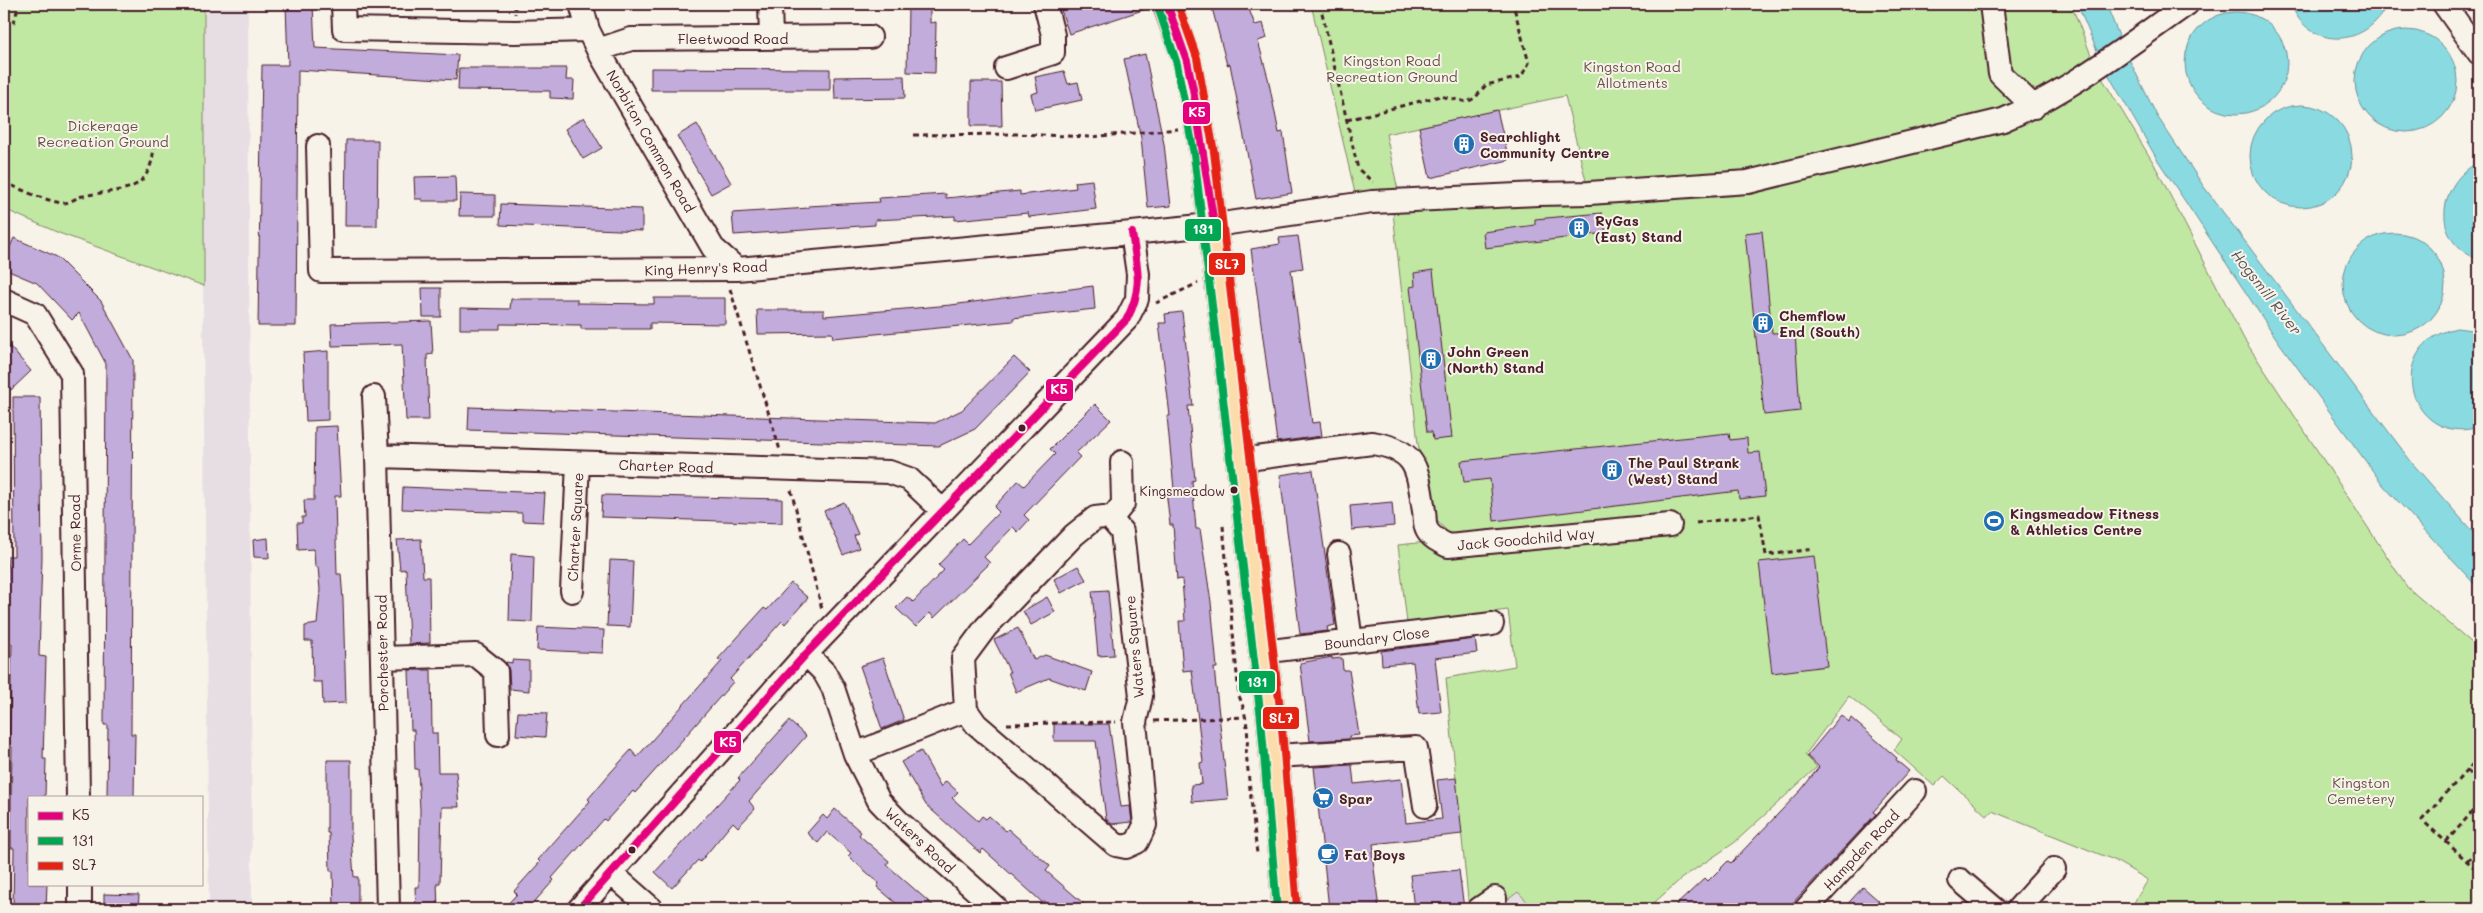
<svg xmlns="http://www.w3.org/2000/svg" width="2483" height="913" viewBox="0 0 2483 913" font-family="Mali,sans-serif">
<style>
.built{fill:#e7dee4}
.green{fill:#c0e8a3;stroke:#858467}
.water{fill:#89dbe1;stroke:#709098}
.building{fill:#c2acdc;stroke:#4a1f2b}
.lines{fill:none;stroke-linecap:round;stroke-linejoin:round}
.minor-casing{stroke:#4a1f2b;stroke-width:26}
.major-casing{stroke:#4a1f2b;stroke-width:31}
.path{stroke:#4a1f2b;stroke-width:3;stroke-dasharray:5 4;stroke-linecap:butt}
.minor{stroke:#f7f3e8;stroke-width:22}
.major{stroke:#fddcac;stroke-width:28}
.bus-1-casing{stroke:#f7f3e8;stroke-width:11}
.bus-2-casing{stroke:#f7f3e8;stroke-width:11}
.bus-3-casing{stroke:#f7f3e8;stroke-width:11}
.bus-1{stroke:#e5007d;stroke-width:8}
.bus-2{stroke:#00a651;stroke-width:8}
.bus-3{stroke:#e42313;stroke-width:8}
.bus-dot{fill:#4a1f2b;stroke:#f7f3e8;stroke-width:2}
.labels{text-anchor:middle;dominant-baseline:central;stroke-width:4;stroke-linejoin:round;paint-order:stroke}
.bus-label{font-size:13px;fill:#4a1f2b;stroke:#f7f3e8;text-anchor:end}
.street-label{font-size:14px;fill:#4a1f2b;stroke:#f7f3e8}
.park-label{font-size:14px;fill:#685149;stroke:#f7f3e8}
.poi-label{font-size:14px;font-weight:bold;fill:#4a1f2b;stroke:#f7f3e8;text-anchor:start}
.water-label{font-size:15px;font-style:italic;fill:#5a4e58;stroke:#f7f3e8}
.line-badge{stroke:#f7f3e8;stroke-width:2}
.badge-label{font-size:14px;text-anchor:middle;font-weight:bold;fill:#fff}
</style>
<rect width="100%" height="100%" fill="#f7f3e8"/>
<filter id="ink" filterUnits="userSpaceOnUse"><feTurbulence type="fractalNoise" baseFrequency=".02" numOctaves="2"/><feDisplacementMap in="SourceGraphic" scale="10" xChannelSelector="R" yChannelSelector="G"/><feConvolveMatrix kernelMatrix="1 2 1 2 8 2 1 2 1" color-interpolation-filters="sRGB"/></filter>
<g filter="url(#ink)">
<!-- built -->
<path class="built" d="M204 4H248L252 909H209L203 331Z
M1518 892 1534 909H1495Z"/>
<!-- green -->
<path class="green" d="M4 4H204V286L59 233 4 209Z
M1311 4H2071L2096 68 2154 164 2244 339 2407 587 2479 649V909H2130L2148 880 2114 860 1992 811 1987 816 1944 776 1934 786 1894 750 1902 739 1849 696 1805 755 1817 767 1734 843 1682 878 1647 909H1534L1518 892 1495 909H1469L1446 678 1515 666 1508 610 1407 623 1398 545 1455 539 1435 519 1418 444 1393 212 1590 201 1589 193 1565 96 1386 134 1399 195C1384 195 1370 190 1355 193Z"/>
<!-- water -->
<path class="water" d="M2077 4H2106L2126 53 2157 116 2204 187 2413 464 2479 539V589L2383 485 2278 341 2157 159 2104 67Z
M2291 4H2387C2368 48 2308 51 2291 4Z
M2185 63a51 51 0 1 1 102 0a51 51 0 1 1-102 0Z
M2355 81a51 51 0 1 1 102 0a51 51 0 1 1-102 0Z
M2250 156a51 51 0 1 1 102 0a51 51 0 1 1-102 0Z
M2479 162V259C2431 244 2436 183 2479 162Z
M2343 284a51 51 0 1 1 102 0a51 51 0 1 1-102 0Z
M2457 328 2479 331V427C2409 448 2380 344 2457 328Z"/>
<!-- building -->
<path class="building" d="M286 4H313L315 48 458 55 456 80 298 70 296 326H258L262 65H288Z
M908 4 930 5V23L936 22 935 73 907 72Z
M1059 4H1152V7L1069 34Z
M1211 4H1247L1255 25 1263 23 1267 38 1258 41 1268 78 1279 133 1283 132 1292 193 1256 199 1230 64 1227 65Z
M1145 54 1164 144 1171 206 1148 208 1141 138 1124 59Z
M459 68H567L566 80H574L573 99 550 98V91L458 90Z
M651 68 830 69V90H651Z
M1064 71 1068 84 1078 82 1082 100 1035 110 1031 94 1038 92 1035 77Z
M904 76 905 98 835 99 834 77Z
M971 82H1001L1002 126H971Z
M1497 110 1509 160 1430 178 1419 127Z
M584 117 602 148 583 159 565 129Z
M697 124 731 183 711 194 677 136Z
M346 140H378L377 226H345Z
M455 176 456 201H422V199H415L414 177Z
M1092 180 1096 209 1029 217 1028 213 955 220V216L875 220V225L734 235 732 213 809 208 808 206 880 202 879 198 946 194V198L1020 191V195L1076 188 1075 182Z
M460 194 495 195V216H459Z
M501 204 642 209V231L500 225Z
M1602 213 1606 233 1485 248 1483 232 1535 225V219Z
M1762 231 1772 333 1795 332 1800 411 1764 415 1745 233Z
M1298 236 1303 268 1291 270 1312 423 1320 422 1322 436 1277 442 1251 249 1280 244 1279 238Z
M14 238 57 257 101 301 133 360 131 734H135L134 797H107L108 725H104L106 364 79 313 72 320 37 283 4 269V244L10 247Z
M1433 270 1452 438 1433 440 1432 432H1427L1410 287 1415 286 1414 273Z
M1093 286 1095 309 1013 318V321L833 338 832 333 758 334 757 310H824V316L951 305Z
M422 288H441V317H423Z
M654 298H725V324L650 323V329H581V325L500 324V329H460V308L510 309 511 299H577V303L654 304Z
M1182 312 1193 406H1188L1195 480 1192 481 1196 529H1200L1211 602 1217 668H1214L1228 799 1192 802 1191 785 1202 784 1200 763 1203 762 1192 670 1183 671 1179 621H1185L1182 579 1177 580 1173 525H1170L1166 490 1174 489 1167 416H1170L1159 323H1166L1165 314Z
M431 321 433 354 427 355 429 420H406L402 344 332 346 331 324Z
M4 340 31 371 11 390 4 382Z
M328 351V420L306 421 303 353Z
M1014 357 1030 372 975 429 939 446 468 430 469 407 935 423 962 410Z
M13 397H40L42 557 39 656 46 657 43 759H46L45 797H29V884H47L46 909H13L14 848H11V799L12 747H9L12 644H5L8 556H14Z
M1095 404 1111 420 1076 453 1080 457 1024 515 1029 520 1018 532 1013 527 984 557 990 563 934 618 930 613 916 627 896 608 907 597 913 602 944 570 938 565 963 539 968 544 999 512 994 507 1018 481 1024 486 1055 454 1050 449Z
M337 426 341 496H335L336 539 337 574H341L343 600 346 703 323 704 322 682H313L312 641H305V626L317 624 320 590 318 567H315L314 549 298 550 297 523H302V517H305L304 500H314L315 427Z
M1729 433 1730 440 1747 438 1748 453 1760 452 1765 496 1739 499 1738 491 1494 521 1490 479 1464 482 1461 461Z
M1313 470 1335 625 1327 627 1328 631 1300 634 1280 475Z
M403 487 545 493 543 522 522 521V513L402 509Z
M602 495 782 499V523L601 517Z
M844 502 858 534 854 536 859 548 843 555 824 511Z
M1392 502 1394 526 1352 530 1350 506Z
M268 538 269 558 254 557 253 540Z
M421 539 423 577H429L430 643 409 644 406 569 400 570 397 540Z
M511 554 534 556 532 622 509 621Z
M1814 556 1827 666 1772 673 1759 562Z
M610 560 633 561 630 627 607 626Z
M1078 566 1086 580 1061 593 1054 579Z
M791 583 808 598 785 624 782 621 730 679 733 682 684 738 635 793 633 791 606 821 604 819 552 878 554 880 528 909H503L517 894 514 891 540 862 538 860 590 801 588 799 611 772 631 750 637 757 722 661 718 659 764 608 767 610Z
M1108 590 1114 655 1098 656 1092 591Z
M1047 597 1055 612 1031 625 1023 611Z
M538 627 604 630 603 653 537 650Z
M1018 628 1034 660 1045 655 1092 672 1086 691 1049 678 1016 692 1008 672H1010L994 640Z
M1475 639 1477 653 1435 658 1441 712 1419 714 1413 662 1382 665 1381 651Z
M1332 657V659L1342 658 1343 670H1349L1359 735 1349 736V739L1310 741 1300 663Z
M883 658 904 720 882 729 860 666Z
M512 660 529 661V691L510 689 509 670 506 662 512 663Z
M409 670H431L432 733H437L438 772H456L459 807H442L440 883H437L438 909H416L415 887H419L420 810 418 769H415L414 730H411Z
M518 712 547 713 545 737 516 735Z
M1841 715 1849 722 1851 718 1897 758 1896 760 1909 771 1873 812 1876 814 1787 909H1672L1705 878 1708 881 1728 861 1731 863 1802 789 1819 767 1807 756Z
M789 721 806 736 749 801 755 809 738 827 733 822 700 862 698 860 672 888 655 872 740 780 738 778Z
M1054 724H1109L1121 807 1130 806 1132 822 1112 824 1106 819 1096 741H1054Z
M921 751 941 787 946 781 958 792 952 798 978 821 982 816 986 819 989 816 1006 831 1008 829 1050 866 1046 871 1090 909H1053L1044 901 1043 903 983 849 980 853 926 805 901 762Z
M327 760H351V837L354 877H358V909H334L333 871H330L329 833H327Z
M1352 765 1354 784 1401 779 1406 823 1442 819 1437 780 1456 778 1462 834 1373 844 1374 852H1372L1379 909H1329L1314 767Z
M835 809 861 832 859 835 889 861 887 865 937 909H903L877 887 879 883 848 856 851 853 827 832 818 843 807 833 823 815 827 819Z
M1459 870 1464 909H1414L1410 875Z
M1863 887 1879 901 1872 909H1843Z
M104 894 139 895 138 909H104Z"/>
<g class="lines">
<!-- minor casing -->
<g class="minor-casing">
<path id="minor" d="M343 4 344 29 515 32 588 30
M581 4 588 30 598 50 713 248 737 269
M770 4 771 38
M1991 4 2000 74 2034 107
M2444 4 2479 53
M598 50 631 39 870 37
M1006 68 1053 53V35L1045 4
M318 146 321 271 737 269 1132 233 1229 223 1372 202 1538 194 1589 193 1748 182 2003 120C2070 91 2127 46 2187 4
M4 300 35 314 72 374 78 797
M374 397 377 456 388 909
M377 456 889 472 909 479 942 510
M1240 460 1372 443C1419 450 1417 470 1424 511 1425 516 1424 525 1427 530 1431 538 1441 542 1448 546L1670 525
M1104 517 1111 519 1122 532 1141 696 1135 722 1145 825 1137 842 1126 847 1116 845 976 724 966 710 963 658 986 627 1074 535 1095 518Z
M1111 519 1123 504 1122 462
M1339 554 1351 641
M572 591 578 463
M1262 652 1492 624
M806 654 824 672 833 688 855 754 879 801 899 822 997 909
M382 658 476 655 496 671 498 735
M855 754 966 710
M1275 756 1416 748 1425 806
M611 873 652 909
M1960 880 1994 909
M80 884V909
M579 909 806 654 1127 319 1137 299 1138 274 1132 233
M1479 909 1495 898
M1806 909 1915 791
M2018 909 2054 869"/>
</g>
<!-- major casing -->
<g class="major-casing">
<path id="major" d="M1167 4 1187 61 1204 153 1271 718 1287 909"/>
</g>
<!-- path -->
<path class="path" d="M515 4V14
M1320 4 1358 169 1373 182
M4 19 14 22 19 4
M1347 120 1440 96 1467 102 1475 98 1486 85 1521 77 1529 63 1513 4
M914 135 1018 134 1090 137 1178 129
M4 182C22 190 41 199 61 203 69 204 76 197 83 196 121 188 150 196 154 146
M730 289 780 450
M1156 303 1198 283
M791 490 822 609
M1696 523 1759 515 1766 555 1814 549
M1223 526 1239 696C1246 712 1250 736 1246 752L1257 854
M1154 721 1245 717
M1007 724 1116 722
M2479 757 2422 820 2479 872
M2467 771 2479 781
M2446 842 2479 804
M2467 861 2479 847"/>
<!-- minor -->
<use href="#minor" class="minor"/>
<!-- major -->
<use href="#major" class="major"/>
<!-- bus-1 casing -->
<g class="bus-1-casing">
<path id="bus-1" d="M1167 4 1187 61 1193 89 1214 224
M579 909 806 654 1127 319C1144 286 1137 268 1132 233"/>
</g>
<!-- bus-2 casing -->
<g class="bus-2-casing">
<path id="bus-2" d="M1158 7 1177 64 1194 154 1261 719 1277 909"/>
</g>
<!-- bus-3 casing -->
<g class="bus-3-casing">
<path id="bus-3" d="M1178 4 1197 58 1214 152 1281 717 1297 908"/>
</g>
<!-- bus-1 -->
<use href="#bus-1" class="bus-1"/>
<!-- bus-2 -->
<use href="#bus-2" class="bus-2"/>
<!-- bus-3 -->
<use href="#bus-3" class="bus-3"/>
</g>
</g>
<!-- icons -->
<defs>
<g id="building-disc" transform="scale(1.125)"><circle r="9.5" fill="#1f6fb2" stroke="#f7f3e8"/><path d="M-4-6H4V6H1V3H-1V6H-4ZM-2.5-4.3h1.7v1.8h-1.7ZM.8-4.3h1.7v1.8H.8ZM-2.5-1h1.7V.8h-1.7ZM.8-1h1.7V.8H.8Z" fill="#fff"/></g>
<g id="stadium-disc" transform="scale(1.125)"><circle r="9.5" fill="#1f6fb2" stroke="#f7f3e8"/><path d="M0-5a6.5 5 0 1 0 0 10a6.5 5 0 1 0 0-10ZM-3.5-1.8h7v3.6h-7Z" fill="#fff"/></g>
<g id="supermarket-disc" transform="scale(1.125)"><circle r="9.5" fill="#1f6fb2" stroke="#f7f3e8"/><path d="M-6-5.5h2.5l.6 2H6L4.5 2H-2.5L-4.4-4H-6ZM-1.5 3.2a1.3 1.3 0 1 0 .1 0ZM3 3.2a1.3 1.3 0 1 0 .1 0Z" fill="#fff"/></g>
<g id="cafe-disc" transform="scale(1.125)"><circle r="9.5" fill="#1f6fb2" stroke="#f7f3e8"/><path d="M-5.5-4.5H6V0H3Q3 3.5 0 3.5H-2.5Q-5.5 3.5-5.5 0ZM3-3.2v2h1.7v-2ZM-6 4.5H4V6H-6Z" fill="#fff"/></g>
</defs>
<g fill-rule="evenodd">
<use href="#building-disc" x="1464" y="144"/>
<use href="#building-disc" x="1579" y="228"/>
<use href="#building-disc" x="1763" y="323"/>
<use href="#building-disc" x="1431" y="359"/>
<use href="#building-disc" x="1612" y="470"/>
<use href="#stadium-disc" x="1994" y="521"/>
<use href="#supermarket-disc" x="1323" y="798"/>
<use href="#cafe-disc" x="1328" y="854"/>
</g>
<!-- markers -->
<g class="bus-dot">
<circle cx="1022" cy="428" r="4.5"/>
<circle cx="1234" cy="490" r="4.5"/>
<circle cx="632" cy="850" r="4.5"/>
</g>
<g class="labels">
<!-- bus labels -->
<g class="bus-label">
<text x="1225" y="490">Kingsmeadow</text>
</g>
<!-- street labels -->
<g class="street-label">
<text x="733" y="38">Fleetwood Road</text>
<text transform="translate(651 141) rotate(60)">Norbiton Common Road</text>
<text transform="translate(706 268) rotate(-2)">King Henry's Road</text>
<text transform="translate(666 466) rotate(2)">Charter Road</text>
<text transform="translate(575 527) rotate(-87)">Charter Square</text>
<text transform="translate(75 533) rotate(-91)">Orme Road</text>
<text transform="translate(1526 539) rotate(-5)">Jack Goodchild Way</text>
<text transform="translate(1377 638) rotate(-7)">Boundary Close</text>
<text transform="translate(1134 647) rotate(-95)">Waters Square</text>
<text transform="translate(382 653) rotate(-91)">Porchester Road</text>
<text transform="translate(920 840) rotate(43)">Waters Road</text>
<text transform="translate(1861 850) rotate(-47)">Hampden Road</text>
</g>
<!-- park labels -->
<g class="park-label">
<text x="1392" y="60">Kingston Road<tspan x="1392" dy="16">Recreation Ground</tspan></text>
<text x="1632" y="66">Kingston Road<tspan x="1632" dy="16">Allotments</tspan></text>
<text x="103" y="125">Dickerage<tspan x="103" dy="16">Recreation Ground</tspan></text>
<text x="2361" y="782">Kingston<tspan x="2361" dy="16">Cemetery</tspan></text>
</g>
<!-- poi labels -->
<g class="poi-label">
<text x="1480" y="136">Searchlight<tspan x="1480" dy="16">Community Centre</tspan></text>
<text x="1595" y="220">RyGas<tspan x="1595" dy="16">(East) Stand</tspan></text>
<text x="1779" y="315">Chemflow<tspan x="1779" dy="16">End (South)</tspan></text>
<text x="1447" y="351">John Green<tspan x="1447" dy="16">(North) Stand</tspan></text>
<text x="1628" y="462">The Paul Strank<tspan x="1628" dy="16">(West) Stand</tspan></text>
<text x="2010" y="513">Kingsmeadow Fitness<tspan x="2010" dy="16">&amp; Athletics Centre</tspan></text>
<text x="1339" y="798">Spar</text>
<text x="1344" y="854">Fat Boys</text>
</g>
<!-- water labels -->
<g class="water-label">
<text transform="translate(2267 292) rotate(52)">Hogsmill River</text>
</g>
</g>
<g class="line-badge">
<rect x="1182" y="101" width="29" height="24" rx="5" fill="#e5007d"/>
<rect x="1184" y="218" width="38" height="24" rx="5" fill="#00a651"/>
<rect x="1208" y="252" width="38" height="24" rx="5" fill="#e42313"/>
<rect x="1045" y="378" width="29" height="24" rx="5" fill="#e5007d"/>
<rect x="1238" y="670" width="38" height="24" rx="5" fill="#00a651"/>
<rect x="1262" y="706" width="38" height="24" rx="5" fill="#e42313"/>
<rect x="713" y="730" width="29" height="24" rx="5" fill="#e5007d"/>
</g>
<g class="badge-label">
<text x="1197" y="117">K5</text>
<text x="1203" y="234">131</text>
<text x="1227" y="269">SL7</text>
<text x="1059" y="394">K5</text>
<text x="1257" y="687">131</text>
<text x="1281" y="723">SL7</text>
<text x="728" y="747">K5</text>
</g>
<!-- margin -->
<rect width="2483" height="913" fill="none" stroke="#f7f3e8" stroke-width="20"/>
<rect x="10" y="10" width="2463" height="893" fill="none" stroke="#4a1f2b" stroke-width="2" filter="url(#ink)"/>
<!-- legend -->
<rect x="28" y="796" width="175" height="90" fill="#f7f3e8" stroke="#b29e9c"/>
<rect x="38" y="812" width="25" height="8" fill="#e5007d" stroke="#b29e9c"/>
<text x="72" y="820" font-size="15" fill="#4a1f2b">K5</text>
<rect x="38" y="837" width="25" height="8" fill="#00a651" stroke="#b29e9c"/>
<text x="72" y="846" font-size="15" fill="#4a1f2b">131</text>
<rect x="38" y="862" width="25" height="8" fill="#e42313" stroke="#b29e9c"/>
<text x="72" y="870" font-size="15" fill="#4a1f2b">SL7</text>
</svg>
